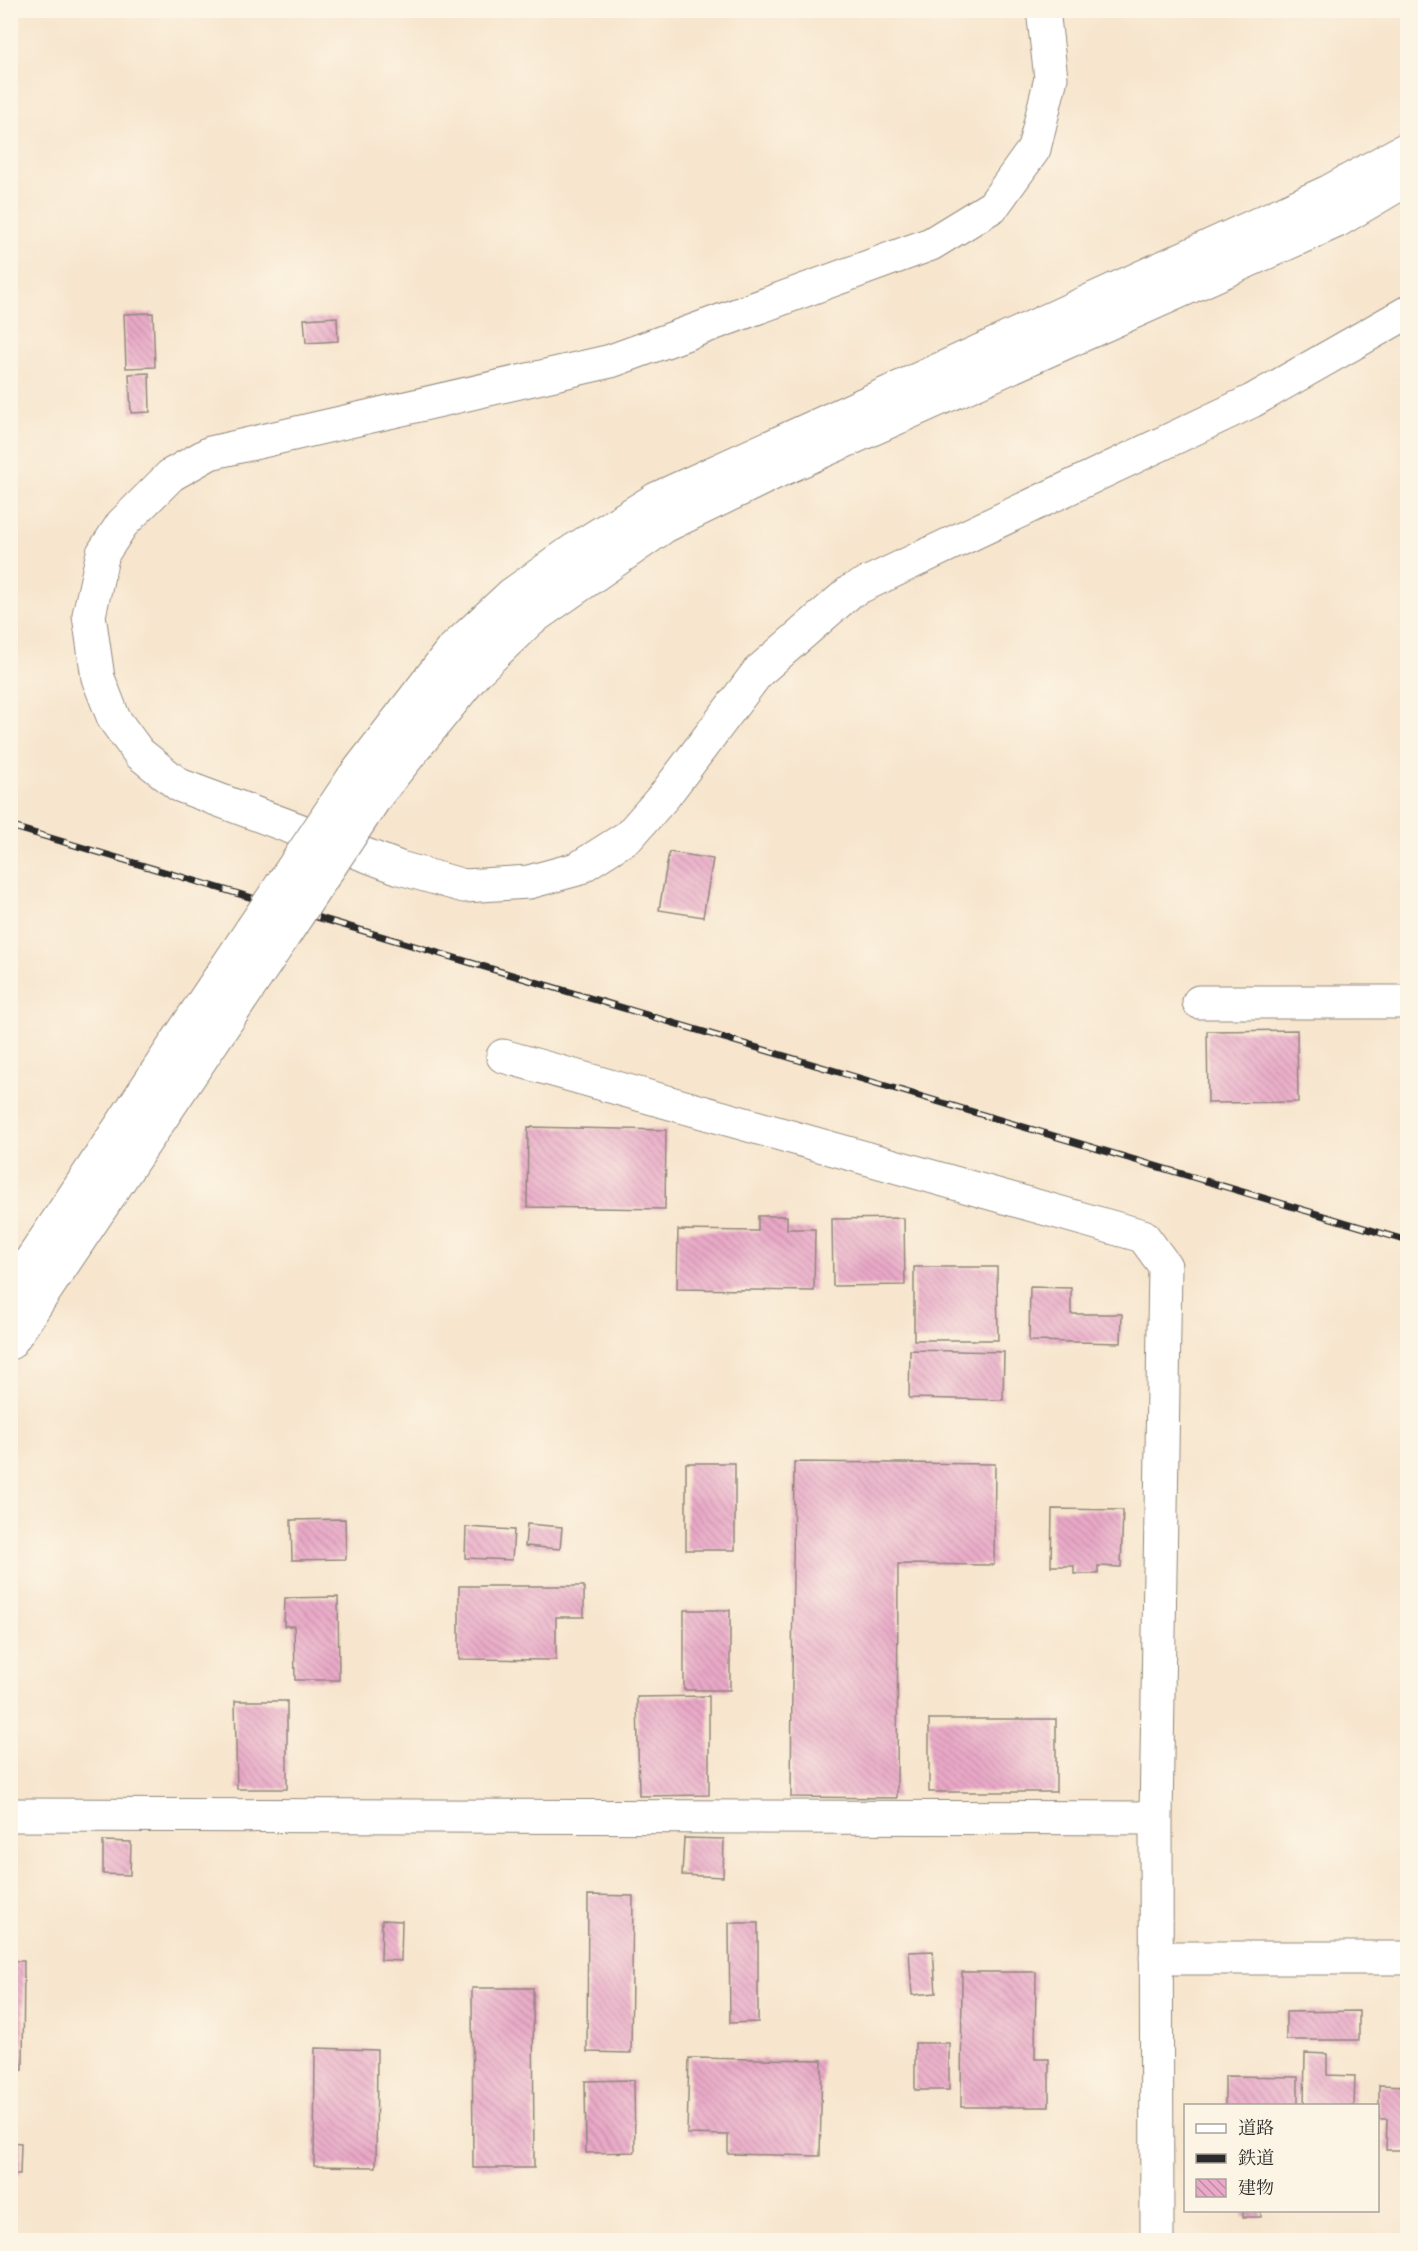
<svg xmlns="http://www.w3.org/2000/svg" width="1418" height="2251" viewBox="0 0 1418 2251" font-family="'IM FELL French Canon','Noto Serif JP',serif">
<style>
.building{fill:url(#building-back-hatch)}
.lines{fill:none;stroke-linecap:round;stroke-linejoin:round}
.minor-casing{stroke:#91887c;stroke-width:35}
.highway-casing{stroke:#91887c;stroke-width:35}
.minor{stroke:#fff;stroke-width:33}
.highway{stroke:#fff;stroke-width:33}
.rail-casing{stroke:#2b2b2b;stroke-width:7}
.rail{stroke:#fcf5e5;stroke-width:4.5;stroke-dasharray:14;stroke-linecap:butt}
.highway-bridge-casing{stroke:#91887c;stroke-width:35;stroke-linecap:butt}
.highway-bridge{stroke:#fff;stroke-width:33}
</style>
<defs>
<pattern id="building-back-hatch" width="6" height="6" patternUnits="userSpaceOnUse" patternTransform="scale(1.5)"><rect width="6" height="6" fill="#eaa9c8"/><path d="M-1 5l2 2M0 0l6 6M5-1l2 2" fill="none" stroke="#be8aa3"/></pattern>
</defs>
<rect width="100%" height="100%" fill="#fcf5e5"/>
<filter id="ink" filterUnits="userSpaceOnUse"><feTurbulence type="fractalNoise" baseFrequency=".0167" numOctaves="2"/><feDisplacementMap in="SourceGraphic" scale="12" xChannelSelector="R" yChannelSelector="G"/><feConvolveMatrix kernelMatrix="1 2 1 2 8 2 1 2 1" color-interpolation-filters="sRGB"/></filter>
<filter id="wash" filterUnits="userSpaceOnUse"><feTurbulence type="fractalNoise" baseFrequency=".008" numOctaves="4" result="noise"/><feDisplacementMap in="SourceGraphic" scale="24" xChannelSelector="R" yChannelSelector="G"/><feGaussianBlur stdDeviation="1.35" result="paint"/><feColorMatrix in="noise" values="0 0 0 0 0 0 0 0 0 0 0 0 0 0 0 0 0 1.4 0 .05"/><feComposite in="paint" operator="in"/></filter>
<g filter="url(#wash)">
<rect width="100%" height="100%" fill="#f7e5cd"/>
<g id="blocks">
<!-- building -->
<path class="building" d="M153 313 155 367 126 368 124 314Z
M337 317 338 341 306 343 304 319Z
M149 373 150 412 131 413 129 374Z
M669 852 713 859 703 917 659 910Z
M1297 1030 1298 1102 1208 1103 1207 1031Z
M528 1127 666 1130 665 1209 527 1207Z
M758 1216H787V1229H815L814 1291 677 1289 678 1230 758 1231Z
M904 1218 905 1285 833 1286 832 1219Z
M914 1267H997L998 1340H914Z
M1030 1287 1071 1288V1314H1122L1121 1343 1029 1341Z
M910 1350 1004 1352 1003 1400 909 1398Z
M794 1462 995 1464 994 1565 898 1564 897 1798 791 1797Z
M686 1463H735V1550H686Z
M1052 1509 1123 1510 1121 1567 1098 1566V1574H1074V1566H1051Z
M345 1519 346 1559 292 1560 291 1520Z
M527 1524 562 1527 560 1549 525 1546Z
M466 1527 514 1530 512 1560 465 1558Z
M459 1586H584V1617H556V1660L459 1659Z
M338 1597 339 1680H295L294 1626H284L285 1598Z
M684 1610H730V1690H684Z
M709 1696V1795L639 1796 637 1697Z
M235 1701H287V1789H237Z
M929 1719H1056V1792H929Z
M684 1838 724 1839 723 1877 682 1875Z
M103 1841 131 1842 130 1875 103 1874Z
M588 1895 633 1896 631 2053 587 2052Z
M382 1920 402 1921 401 1961 381 1960Z
M729 1923H758V2022L730 2023Z
M933 1951 936 1993 912 1995 909 1952Z
M10 1961H24L23 2070H10Z
M962 1972H1036L1035 2059H1049V2107H961Z
M472 1988H533L534 2168H473Z
M1359 2011V2040H1286V2012Z
M915 2043H949V2090H915Z
M315 2048 377 2050 376 2167 314 2166Z
M1305 2053 1327 2054V2075L1355 2076 1354 2106H1304Z
M689 2058 822 2060 820 2156 728 2154V2135L687 2134Z
M1225 2076 1298 2077V2106H1225Z
M634 2080 635 2152 586 2153 585 2081Z
M1379 2085 1408 2086V2150H1386L1387 2119H1379Z
M10 2142 21 2143 20 2175H10Z
M1243 2210H1261V2217H1243Z"/>
</g>
</g>
<g filter="url(#ink)">
<use href="#blocks" fill-opacity="0" stroke="#91887c" stroke-width="1.5"/>
<g class="lines">
<!-- minor casing -->
<g class="minor-casing">
<path id="minor" d="M1043 10 1051 78 1034 149 993 206 931 244 611 361 210 453 171 475 122 524 103 553 89 615 98 678 114 719 139 753 179 785 400 868 464 886 529 882 577 869 629 836 665 795 758 672 851 591 1252 401 1408 312
M1199 1002H1408
M503 1056 1143 1236 1165 1266 1156 1818 1157 2240
M10 1815 1156 1818
M1156 1958H1408"/>
</g>
<!-- highway casing -->
<g class="highway-casing">
<path id="highway" d="M353 778 451 651 511 595 574 550 656 499 1328 192 1408 148
M377 795 476 672 530 620 665 526 776 472 1337 221 1408 179
M10 1292 252 929
M10 1343 281 940"/>
</g>
<!-- minor -->
<use href="#minor" class="minor"/>
<!-- highway -->
<use href="#highway" class="highway"/>
<!-- rail casing -->
<g class="rail-casing">
<path id="rail" d="M10 826 1408 1241"/>
</g>
<!-- rail -->
<use href="#rail" class="rail"/>
<!-- highway-bridge casing -->
<g class="highway-bridge-casing">
<path id="highway-bridge" d="M252 929 353 778
M281 940 377 795"/>
</g>
<!-- highway-bridge -->
<use href="#highway-bridge" class="highway-bridge"/>
</g>
</g>
<!-- margin -->
<rect width="1418" height="2251" fill="none" stroke="#fcf5e5" stroke-width="36"/>
<!-- legend -->
<rect x="1184" y="2104" width="195" height="108" fill="#fcf5e5" stroke="#a8a49b" stroke-width="1.5"/>
<rect x="1196" y="2124" width="30" height="9" fill="#ffffff" stroke="#a8a49b" stroke-width="1.5"/>
<text x="1238" y="2134" font-size="18" fill="#2b2b2b">道路</text>
<rect x="1196" y="2154" width="30" height="9" fill="#2b2b2b" stroke="#a8a49b" stroke-width="1.5"/>
<text x="1238" y="2164" font-size="18" fill="#2b2b2b">鉄道</text>
<rect x="1196" y="2179" width="30" height="18" fill="url(#building-back-hatch)" stroke="#a8a49b" stroke-width="1.5"/>
<text x="1238" y="2194" font-size="18" fill="#2b2b2b">建物</text>
</svg>
